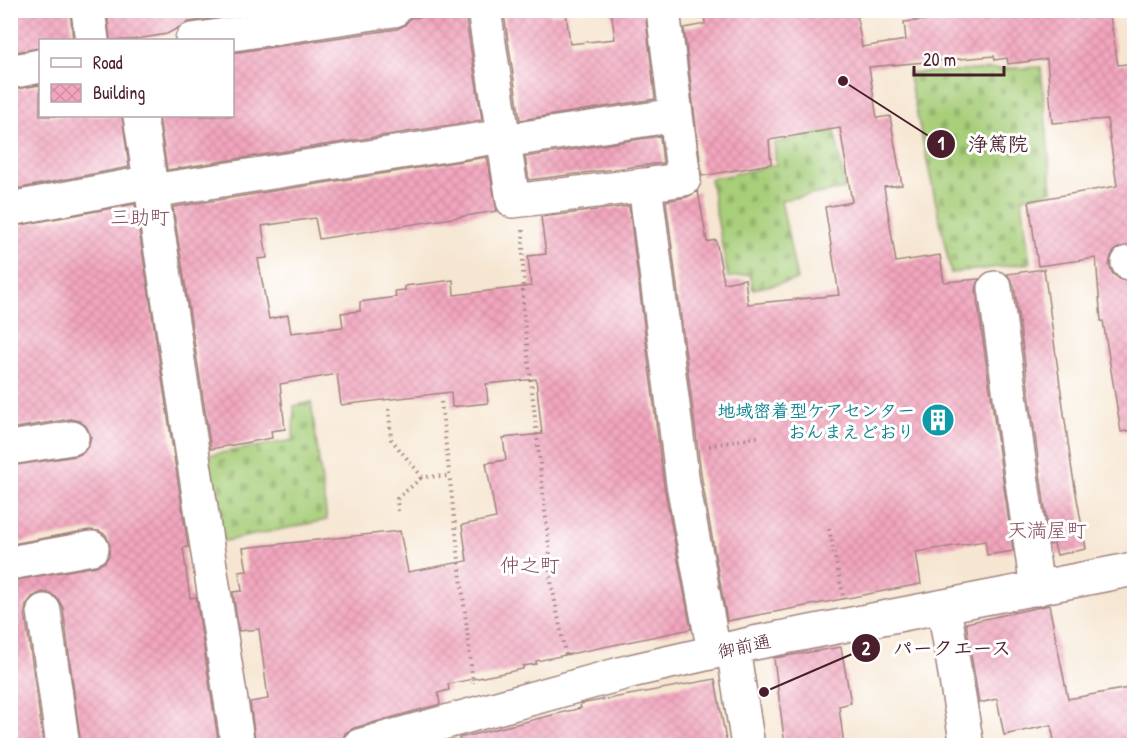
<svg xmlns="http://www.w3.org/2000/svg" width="1145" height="756" viewBox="0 0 1145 756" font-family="'Patrick Hand','Klee One',sans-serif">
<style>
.cemetery{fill:url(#cemetery-stones);stroke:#787652;stroke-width:1.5}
.building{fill:url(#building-cross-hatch)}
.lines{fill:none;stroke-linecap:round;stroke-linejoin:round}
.minor-casing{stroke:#a0827e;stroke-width:36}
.path{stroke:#a0827e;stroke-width:4;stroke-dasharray:1.5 4.5;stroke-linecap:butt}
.minor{stroke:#fff;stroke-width:33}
.labels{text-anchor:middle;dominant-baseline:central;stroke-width:6;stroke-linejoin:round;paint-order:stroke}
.culture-label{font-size:18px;font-weight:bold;fill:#0d838f;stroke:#fff;text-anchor:end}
.street-label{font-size:18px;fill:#4a1f2b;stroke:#fff}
.neighbourhood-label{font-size:20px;fill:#854e5e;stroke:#fff}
.leader{fill:none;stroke:#4a1f2b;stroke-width:2}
.callout-dot{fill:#4a1f2b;stroke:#fff;stroke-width:2}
.mark-label{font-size:18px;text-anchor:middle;font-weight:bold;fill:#fff}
.callout-label{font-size:20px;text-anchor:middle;font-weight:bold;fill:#4a1f2b;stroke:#fff;stroke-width:6;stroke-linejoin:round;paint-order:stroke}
</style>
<defs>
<pattern id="cemetery-stones" width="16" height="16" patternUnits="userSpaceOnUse" patternTransform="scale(1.5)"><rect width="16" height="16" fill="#a7ce79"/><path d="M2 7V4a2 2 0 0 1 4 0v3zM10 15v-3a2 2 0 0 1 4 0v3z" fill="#91b069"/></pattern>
<pattern id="building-cross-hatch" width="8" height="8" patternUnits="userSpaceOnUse" patternTransform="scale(1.5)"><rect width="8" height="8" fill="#f2a6be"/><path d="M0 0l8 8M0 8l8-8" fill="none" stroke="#d18ea3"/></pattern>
</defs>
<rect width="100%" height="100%" fill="#fff"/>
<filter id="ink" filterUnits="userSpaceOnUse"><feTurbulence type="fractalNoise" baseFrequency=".0167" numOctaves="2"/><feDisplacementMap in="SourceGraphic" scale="12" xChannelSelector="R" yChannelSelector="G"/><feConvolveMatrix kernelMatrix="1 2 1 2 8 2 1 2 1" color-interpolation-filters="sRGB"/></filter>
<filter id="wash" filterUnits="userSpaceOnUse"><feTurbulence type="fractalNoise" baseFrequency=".008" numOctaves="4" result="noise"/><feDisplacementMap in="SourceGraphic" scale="24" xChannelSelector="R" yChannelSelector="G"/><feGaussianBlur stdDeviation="1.35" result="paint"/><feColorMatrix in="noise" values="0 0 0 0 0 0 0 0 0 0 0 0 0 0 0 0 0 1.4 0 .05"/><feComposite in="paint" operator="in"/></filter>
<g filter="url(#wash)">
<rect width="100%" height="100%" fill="#f6e6d1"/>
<!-- cemetery -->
<path class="cemetery" d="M1041 67 1052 191 1022 198 1030 263 951 273 908 73Z
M835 130 845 189 781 200 797 280 753 289 750 274 728 278 710 179 776 165 774 143Z
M311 402 327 520 220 542 204 456 293 440 294 406Z"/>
<g id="blocks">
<!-- building -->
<path class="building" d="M10 10H70L73 40H40V48L10 53Z
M107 10H221L222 17 189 22 167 34 131 40H110Z
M529 10H549L550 15 566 12 570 44 615 39 611 10H645L655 99 520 120 504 14Z
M704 10H733V14L758 10H856L862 47 906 40 904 22 989 14V10H1109L1118 65 1134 63V244L1116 249 1111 256 1109 266 1113 274 1121 280 1134 281V334H1130L1134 361V430L1121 432 1103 321H1101L1096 258 1038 266 1029 201 1117 186 1107 119 1052 123 1047 59 1008 64 1007 58 995 60 994 56 869 67 877 118 890 116 902 185 884 187 896 262 940 255 944 282 979 279 976 291 1013 551 987 555 985 541 916 552 921 584 727 621 702 481 666 201 687 197 698 191 707 242 716 240 724 283 745 279 748 304 839 295 825 207 852 202 840 128 769 140 771 164 702 176 684 28 705 24Z
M465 13 482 120 167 170 159 116H232V53L397 29 405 25 410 18Z
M40 85V116H122L129 167 10 190V90Z
M660 136 663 163 529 180 525 157Z
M487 157 497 211 319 239 315 218 262 226 267 258 258 259 269 319 288 315 291 333 343 327 341 313 360 311V302L396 297 395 291 405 290V286L453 280 454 295 531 286 528 256 546 254 541 217 629 206 664 486 691 629 536 661V664L523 666V669L448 684 449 690 438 693 440 704 354 728 345 733 341 746H256L250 702 268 699 259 629 239 631 233 592 242 591 239 572 247 571 243 548 400 531 408 572 467 561 462 525 496 518 486 463 506 460 503 438 542 434 536 379 486 384 488 403 452 407 451 392 341 405 337 374 280 384 285 429 271 431 272 438 211 449 173 207Z
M135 204 188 547 183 548 190 598 196 597 219 746H81L63 608 58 599 50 593 42 592 32 597 26 605 25 613 44 746H10V581L96 566 105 562 109 555 110 545 106 535 99 531 89 530 12 544 10 466 76 456 83 453 89 445 91 436 86 426 79 421 70 419 10 429V227Z
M1044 269 1072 471 1086 549 1057 555 1054 544 1050 545 1014 285 1007 274Z
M1049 605 1068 699 1134 687V746H1055L1051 725 1004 735 997 699 979 703 966 623Z
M841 647 851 703 839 706 844 746H785L774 658Z
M715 679 727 746H459V738L581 708 580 704Z"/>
</g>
</g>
<g filter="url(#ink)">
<use href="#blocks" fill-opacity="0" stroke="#a0827e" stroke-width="1.5"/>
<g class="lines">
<!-- minor casing -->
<g class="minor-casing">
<path id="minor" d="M88 10 92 40
M484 10 513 201 645 185 683 484 714 652
M192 40 394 10
M10 72 40 66
M140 116 238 746
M504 141 676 115
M645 185 684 179 663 10
M152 191 503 136
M10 209 151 182
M1128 263 1134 262
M995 288 1037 589
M10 448 72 438
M10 563 92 548
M944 607 967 746
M44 611 63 746
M733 648 748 746
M359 746 631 671 754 643 1134 569"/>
</g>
<!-- path -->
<path class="path" d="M523 230V308L550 556V576L566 657
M441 402 473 683
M389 409 391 439 422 477 449 476
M709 446 761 436
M398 511 397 499 422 477
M829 529 843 595"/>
<!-- minor -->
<use href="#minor" class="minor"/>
</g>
</g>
<!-- icons -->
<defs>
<g id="building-disc" transform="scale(1.725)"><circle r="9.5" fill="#0f9aa8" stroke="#fff"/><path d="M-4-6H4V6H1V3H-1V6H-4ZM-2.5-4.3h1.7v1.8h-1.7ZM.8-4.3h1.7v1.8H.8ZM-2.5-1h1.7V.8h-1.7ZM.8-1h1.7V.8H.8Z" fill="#fff"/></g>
</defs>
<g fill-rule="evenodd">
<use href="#building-disc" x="938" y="420"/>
</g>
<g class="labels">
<!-- culture labels -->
<g class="culture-label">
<text x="915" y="410">地域密着型ケアセンター<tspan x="915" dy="21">おんまえどおり</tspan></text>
</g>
<!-- street labels -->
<g class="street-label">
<text transform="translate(744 646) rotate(-12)">御前通</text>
</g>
<!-- neighbourhood labels -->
<g class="neighbourhood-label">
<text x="140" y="216">三助町</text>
<text x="1047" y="529">天満屋町</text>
<text x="530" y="564">仲之町</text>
</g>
</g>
<!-- callouts -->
<path class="leader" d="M843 81L941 144M764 692L866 648"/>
<g class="callout-dot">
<circle cx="843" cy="81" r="6"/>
<circle cx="764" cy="692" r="6"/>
<circle cx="941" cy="144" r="15"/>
<circle cx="866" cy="648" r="15"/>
</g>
<g class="mark-label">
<text x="941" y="150">1</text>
<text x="866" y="655">2</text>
</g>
<g class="callout-label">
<text x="998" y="151">浄篤院</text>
<text x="952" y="655">パークエース</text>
</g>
<!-- margin -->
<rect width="1145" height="756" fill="none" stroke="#fff" stroke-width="36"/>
<!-- legend -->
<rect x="39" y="39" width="195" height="78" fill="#ffffff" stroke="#b7a5aa" stroke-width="1.5"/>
<rect x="51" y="58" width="30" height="9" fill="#ffffff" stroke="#b7a5aa" stroke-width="1.5"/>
<text x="93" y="69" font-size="18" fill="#4a1f2b">Road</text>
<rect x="51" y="84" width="30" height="18" fill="url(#building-cross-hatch)" stroke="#b7a5aa" stroke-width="1.5"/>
<text x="93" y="99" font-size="18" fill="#4a1f2b">Building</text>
<!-- scale -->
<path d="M914 66v9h90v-9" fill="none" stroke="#4a1f2b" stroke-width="3"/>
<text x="923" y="66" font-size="18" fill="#4a1f2b" stroke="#ffffff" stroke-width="4.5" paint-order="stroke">20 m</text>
</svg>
